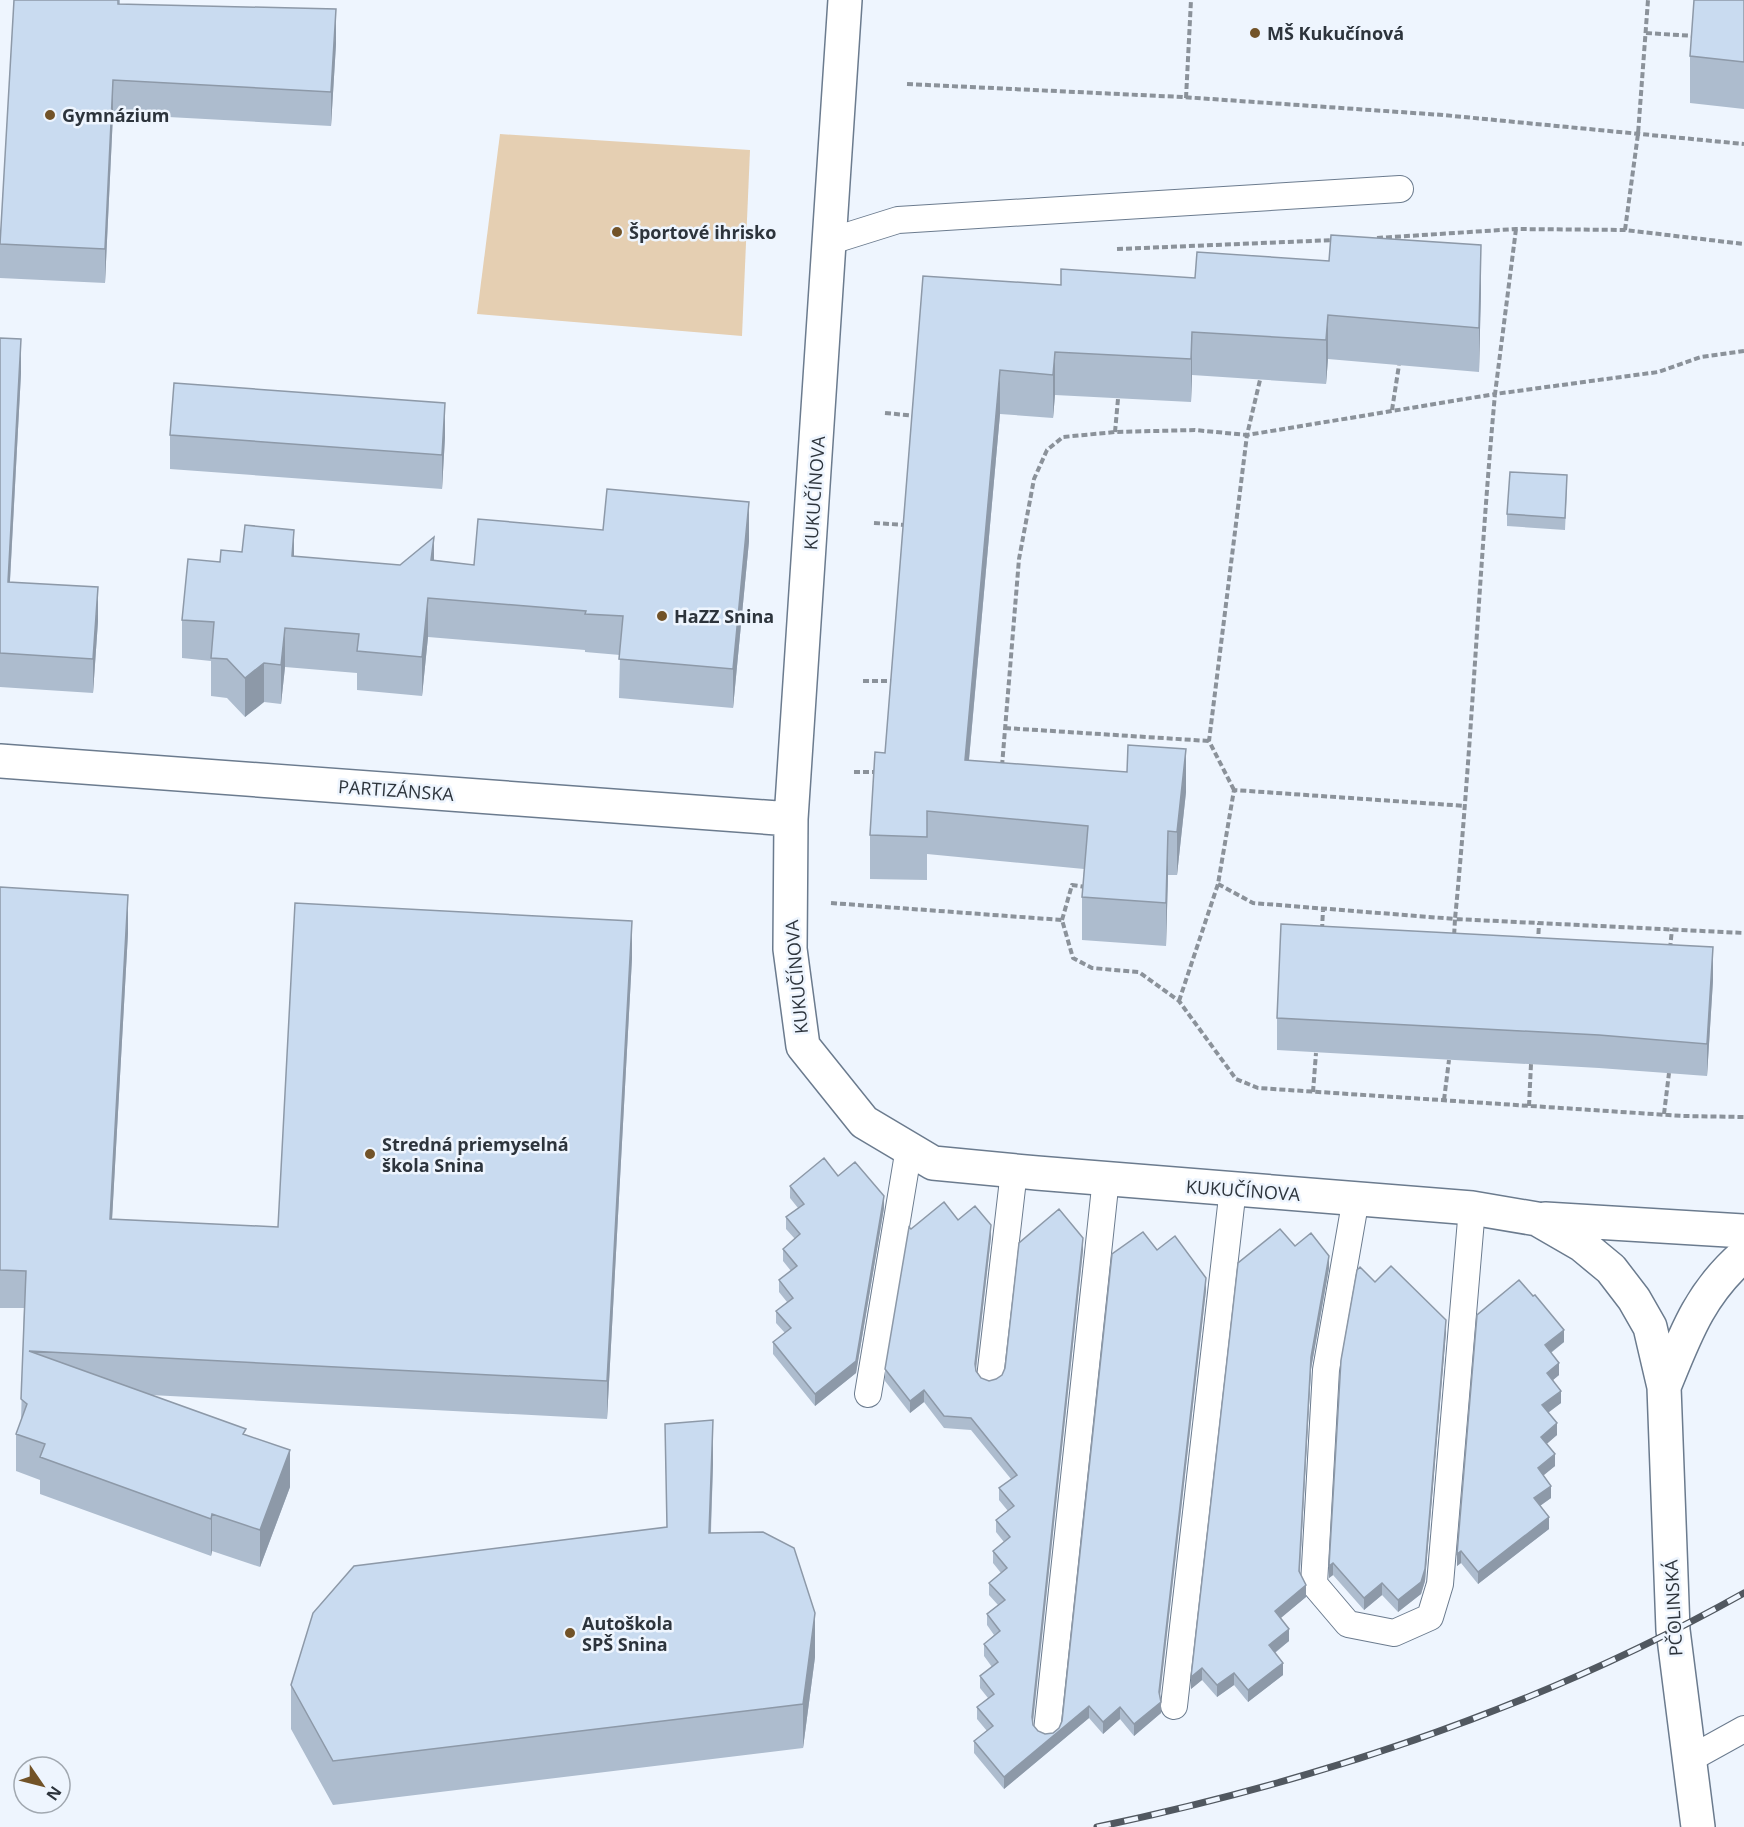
<svg xmlns="http://www.w3.org/2000/svg" width="1744" height="1827" viewBox="0 0 1744 1827" font-family="'Open Sans',sans-serif">
<style>
.green{fill:#e5cfb2}
.lines{fill:none;stroke-linecap:round;stroke-linejoin:round}
.service-casing{stroke:#6b7b8e;stroke-width:28}
.minor-casing{stroke:#6b7b8e;stroke-width:36}
.path{stroke:#8b929a;stroke-width:4;stroke-dasharray:6 3;stroke-linecap:butt}
.service{stroke:#fff;stroke-width:26}
.minor{stroke:#fff;stroke-width:33}
.rail-casing{stroke:#515860;stroke-width:7}
.rail{stroke:#eef5fe;stroke-width:4.5;stroke-dasharray:14;stroke-linecap:butt}
.wall{fill:#adbcce}
.shaded-wall{fill:#8d99a8}
.building{fill:#c9dbf0;stroke:#8d99a8;stroke-width:1.5}
.poi-dot{fill:#725328;stroke:#eef5fe;stroke-width:2}
.labels{text-anchor:middle;dominant-baseline:central;stroke-width:5;stroke-linejoin:round;paint-order:stroke}
.poi-label{font-size:18px;font-weight:bold;fill:#2d343c;stroke:#eef5fe;text-anchor:start}
.street-label{font-size:18px;fill:#2d343c;stroke:#eef5fe}
</style>
<rect width="100%" height="100%" fill="#eef5fe"/>
<!-- green -->
<path class="green" d="M500 134 750 150 742 336 477 314Z"/>
<g class="lines">
<!-- service casing -->
<g class="service-casing">
<path id="service" d="M831 241 898 220 1400 189
M1356 1198 1326 1370 1314 1584 1348 1624 1394 1633 1430 1617 1440 1584 1472 1208
M990 1378 1014 1171
M868 1394 909 1148
M1174 1706 1233 1188
M1047 1731 1106 1178
M1688 1760 1744 1729"/>
</g>
<!-- minor casing -->
<g class="minor-casing">
<path id="minor" d="M845 0 791 819 790 949 803 1046 864 1122 933 1163 1037 1173 1472 1208 1537 1219 1582 1245 1611 1269 1634 1299 1650 1327 1664 1387 1673 1630 1698 1827
M0 761 791 819
M1545 1219 1744 1231
M1664 1387C1685 1335 1700 1293 1744 1255"/>
</g>
<!-- path -->
<path class="path" d="M1646 33 1694 36
M907 84 1182 97 1443 115 1744 144
M1186 98 1191 0
M1516 229 1495 394 1658 372 1701 357 1744 351
M1625 230 1638 134 1648 0
M1377 238 1516 229 1625 230 1744 244
M1117 249 1334 240
M1392 410 1399 365
M885 413 917 416
M1115 432 1118 399
M874 523 906 525
M863 681H894
M1005 728 1209 741
M1002 766 1019 559 1034 479 1047 450 1063 437 1115 432 1195 430 1247 435 1260 380
M854 772H877
M1234 790 1209 741 1247 435 1495 394C1479 569 1472 744 1455 919L1744 933
M1218 884 1253 903 1455 919 1454 937
M831 903 1062 920 1073 958 1092 968 1139 972 1179 1001 1236 1079 1258 1088 1683 1116 1744 1117
M1062 920 1072 885 1086 887
M1322 930 1323 910
M1538 943 1539 923
M1670 949 1672 929
M1179 1001 1218 884 1234 790 1466 806
M1313 1092 1316 1053
M1444 1100 1449 1060
M1529 1106 1531 1064
M1664 1114 1669 1073"/>
<!-- service -->
<use href="#service" class="service"/>
<!-- minor -->
<use href="#minor" class="minor"/>
<!-- rail casing -->
<g class="rail-casing">
<path id="rail" d="M1097 1827C1321 1780 1543 1706 1744 1593"/>
</g>
<!-- rail -->
<use href="#rail" class="rail"/>
</g>
<!-- wall -->
<path class="wall" d="M14 0H120V4L336 44 331 126 113 114 105 283 0 278V243Z
M1744 0V109L1690 103V56Z
M923 276 1061 285 1195 278 1481 288 1479 372 1328 359 1326 384 1192 375 1191 402 1055 395 1053 418 1000 414 969 760 1186 792 1177 875H1168L1166 946 1082 940V897L1084 869 927 854V880L870 879V835L885 753Z
M0 338 21 373 10 582 98 621 93 693 0 687Z
M170 435 445 437 442 489 170 469Z
M1567 487 1565 530 1507 526V514Z
M603 530 749 541 733 708 619 698 620 655 585 652V650L428 637 422 696 357 690V673L285 667 281 704 264 702 245 717 227 698 211 696V661L182 658V620L220 562 242 552 400 565 434 560 474 565Z
M0 887 128 933 112 1219 278 1227 632 958 607 1419 151 1395 246 1435 290 1487 260 1567 212 1551 211 1556 40 1494V1480L16 1471V1434L21 1421 24 1308H0Z
M1713 980 1707 1076 1599 1068 1277 1050V1018Z
M838 1176 884 1208 856 1373 815 1406 773 1354V1342L785 1333 776 1323V1311L787 1302 779 1292V1280L791 1271 783 1261V1249L795 1239 786 1229V1217L798 1208 790 1198V1186Z
M958 1220 991 1237 976 1370 981 1378 989 1381 996 1379 1002 1375 1083 1250 1033 1723V1725L1038 1731 1045 1734 1053 1733 1059 1728 1062 1721 1157 1250 1206 1290 1160 1696 1161 1713 1134 1736 1120 1719 1103 1734 1089 1718 1004 1789 974 1753V1741L987 1731 977 1719V1707L988 1698 980 1688V1676L992 1667 984 1656V1644L994 1635 987 1625V1614L998 1605 989 1595V1583L1001 1573 993 1563V1551L1004 1542 996 1532V1520L1008 1511 999 1500V1488L1011 1479 971 1430 944 1428 924 1402 910 1413 885 1381V1369L911 1229Z
M1295 1246 1329 1268 1311 1369 1300 1572 1306 1597 1280 1618 1289 1641 1275 1653 1283 1675 1248 1702 1234 1685 1217 1697 1202 1680 1191 1689Z
M1375 1282 1446 1332 1425 1581 1421 1594 1398 1612 1382 1595 1364 1610 1333 1575 1329 1578Z
M1477 1315 1564 1342 1551 1353 1559 1375 1553 1380 1561 1403 1548 1413 1557 1435 1546 1444 1555 1466 1543 1475 1551 1498 1540 1506 1549 1529 1478 1584 1461 1563 1457 1566Z
M665 1424 713 1464 711 1533 815 1657 803 1748 333 1805 291 1729V1685L667 1528Z"/>
<!-- shaded-wall -->
<path class="shaded-wall" d="M336 9V44L331 126V92Z
M113 80V114L105 283V249Z
M1481 245V288L1479 372V328Z
M1328 315V359L1326 384V340Z
M1192 332V375L1191 402V359Z
M21 339V373L8 616V582Z
M1055 352V395L1053 418V375Z
M1000 370V414L965 803V760Z
M445 403V437L442 489V455Z
M749 502V541L733 708V669Z
M294 530V569L292 556Z
M434 537V575L431 560Z
M98 587V621L93 693V659Z
M428 598V637L422 696V657Z
M285 628V667L281 704V665Z
M264 663V702L245 717V678Z
M1186 749V792L1177 875V832Z
M1168 831V875L1166 946V903Z
M128 895V933L110 1256V1219Z
M632 921V958L607 1419V1381Z
M1713 947V980L1707 1076V1044Z
M884 1196V1208L856 1373 815 1406V1394Z
M991 1225V1237L975 1376V1364Z
M1083 1238V1250L1032 1729V1717Z
M1329 1256V1268L1311 1369 1299 1583 1311 1357Z
M1206 1278V1290L1159 1703 1161 1702V1713L1134 1736V1724L1159 1692Z
M1446 1320V1332L1425 1581 1421 1594 1398 1612V1600Z
M1564 1330V1342L1545 1357V1345Z
M1559 1363V1375L1547 1385V1373Z
M924 1390V1402L910 1413V1401Z
M1561 1391V1403L1542 1417V1405Z
M713 1420V1464L709 1577V1533Z
M1557 1423V1435L1541 1449V1437Z
M290 1450V1487L260 1567V1530Z
M1555 1454V1466L1538 1480V1468Z
M1551 1486V1498L1534 1510V1498Z
M212 1514V1551L211 1556V1519Z
M1549 1517V1529L1478 1584V1572Z
M1461 1551V1563L1457 1566V1554Z
M1333 1563V1575L1329 1578V1566Z
M1382 1583V1595L1364 1610V1598Z
M1306 1585V1597L1275 1623V1611Z
M815 1613V1657L803 1748V1704Z
M1289 1629V1641L1269 1657V1645Z
M1283 1663V1675L1248 1702V1690Z
M1202 1668V1680L1191 1689V1677Z
M1234 1673V1685L1217 1697V1685Z
M1089 1706V1718L1004 1789V1777Z
M1120 1707V1719L1103 1734V1722Z"/>
<!-- building -->
<path class="building" d="M14 0H118V4L336 9 331 92 113 80 105 249 0 244Z
M1694 0H1744V62L1690 56Z
M1331 235 1481 245 1479 328 1328 315 1326 340 1192 332 1191 359 1055 352 1053 375 1000 370 965 760 1127 772 1128 745 1186 749 1177 832 1168 831 1166 903 1082 897 1088 826 927 811V837L870 835 875 752 885 753 923 276 1061 285V269L1195 278 1197 252 1329 261Z
M0 338 21 339 8 582 98 587 93 659 0 653Z
M174 383 445 403 442 455 170 435Z
M1510 472 1567 475 1565 518 1507 514Z
M607 489 749 502 733 669 619 659 623 616 585 614 586 611 428 598 422 657 357 651 359 634 285 628 281 665 264 663 245 678 227 659 211 658 214 622 182 620 188 559 220 562 221 550 242 552 245 525 294 530 292 556 400 565 434 537 431 560 474 565 478 519 603 530Z
M0 887 128 895 110 1219 278 1227 295 903 632 921 607 1381 29 1351 246 1429 243 1434 290 1450 260 1530 212 1514 211 1519 40 1457 45 1444 16 1434 27 1404 21 1399 26 1271 0 1270Z
M1281 924 1713 947 1707 1044 1599 1035 1277 1018Z
M824 1158 838 1176 855 1162 884 1196 856 1361 815 1394 773 1342 791 1328 776 1311 793 1298 779 1280 797 1266 783 1249 800 1234 786 1217 804 1204 790 1186Z
M944 1202 958 1220 975 1206 991 1225 975 1364 976 1371 981 1378 989 1381 996 1379 1002 1375 1005 1368 1019 1243 1059 1209 1083 1238 1032 1717 1033 1725 1038 1731 1045 1734 1053 1733 1059 1728 1062 1721 1112 1254 1143 1232 1157 1250 1175 1236 1206 1278 1159 1692 1161 1702 1134 1724 1120 1707 1103 1722 1089 1706 1004 1777 974 1741 993 1726 977 1707 994 1694 980 1676 998 1662 984 1644 1000 1631 987 1614 1005 1600 989 1583 1007 1568 993 1551 1010 1537 996 1520 1014 1506 999 1488 1017 1475 971 1418 944 1416 924 1390 910 1401 885 1369 909 1227 911 1229Z
M1280 1229 1295 1246 1311 1233 1329 1256 1311 1357 1299 1571 1306 1585 1275 1611 1289 1629 1269 1645 1283 1663 1248 1690 1234 1673 1217 1685 1202 1668 1191 1677 1238 1263Z
M1391 1266 1446 1320 1425 1569 1421 1582 1398 1600 1382 1583 1364 1598 1333 1563 1329 1566 1341 1360 1357 1270 1360 1267 1375 1282Z
M1519 1280 1533 1296 1535 1295 1564 1330 1545 1345 1559 1363 1547 1373 1561 1391 1542 1405 1557 1423 1541 1437 1555 1454 1538 1468 1551 1486 1534 1498 1549 1517 1478 1572 1461 1551 1457 1554 1477 1315Z
M713 1420 709 1533 763 1532 794 1548 815 1613 803 1704 333 1761 291 1685 313 1613 354 1566 667 1527 665 1424Z"/>
<!-- markers -->
<g class="poi-dot">
<circle cx="1255" cy="33" r="6"/>
<circle cx="50" cy="115" r="6"/>
<circle cx="617" cy="232" r="6"/>
<circle cx="662" cy="616" r="6"/>
<circle cx="370" cy="1154" r="6"/>
<circle cx="570" cy="1633" r="6"/>
</g>
<g class="labels">
<!-- poi labels -->
<g class="poi-label">
<text x="1267" y="33">MŠ Kukučínová</text>
<text x="62" y="115">Gymnázium</text>
<text x="629" y="232">Športové ihrisko</text>
<text x="674" y="616">HaZZ Snina</text>
<text x="382" y="1144">Stredná priemyselná<tspan x="382" dy="21">škola Snina</tspan></text>
<text x="582" y="1623">Autoškola<tspan x="582" dy="21">SPŠ Snina</tspan></text>
</g>
<!-- street labels -->
<g class="street-label">
<text transform="translate(814 493) rotate(-86)">KUKUČÍNOVA</text>
<text transform="translate(396 790) rotate(4)">PARTIZÁNSKA</text>
<text transform="translate(796 977) rotate(-95)">KUKUČÍNOVA</text>
<text transform="translate(1243 1190) rotate(4)">KUKUČÍNOVA</text>
<text transform="translate(1673 1608) rotate(-93)">PČOLINSKÁ</text>
</g>
</g>
<!-- north arrow -->
<g transform="translate(42 1785) rotate(125)"><circle r="28" fill="#eef5fe" stroke="#a1a8b0" stroke-width="1.5"/>
<path d="M0-4.5L10 22L0 15L-10 22Z" fill="#725328"/>
<text y="-9" font-size="16" font-weight="bold" text-anchor="middle" fill="#2d343c">N</text>
</g>
</svg>
